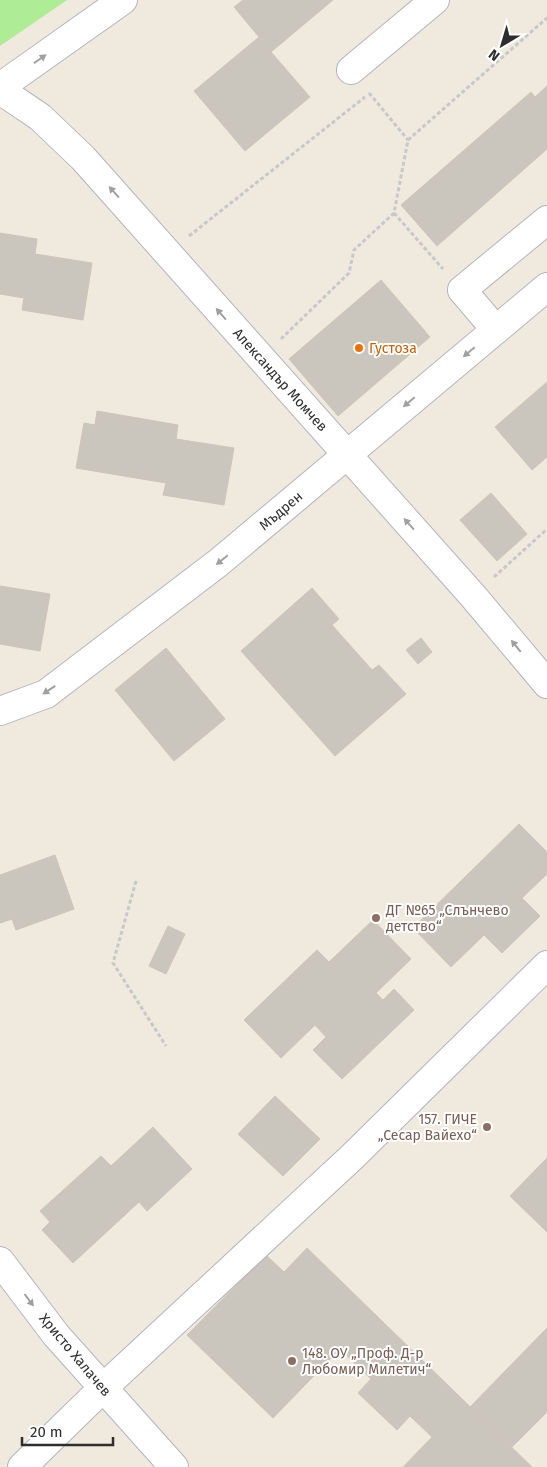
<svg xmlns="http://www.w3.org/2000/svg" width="547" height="1467" viewBox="0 0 547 1467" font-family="'Fira Sans',sans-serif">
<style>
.green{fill:#aeec95}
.building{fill:#cbc6bd;stroke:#ccc5b7}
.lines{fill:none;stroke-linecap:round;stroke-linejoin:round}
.minor-casing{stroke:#b2b4c2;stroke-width:30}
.path{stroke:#c8c8c8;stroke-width:3;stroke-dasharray:4 2.5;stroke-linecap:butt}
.minor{stroke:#fff;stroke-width:28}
.oneway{fill:#a0a0a0}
.food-dot{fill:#e8710a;stroke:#fff;stroke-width:2}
.education-dot{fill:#8d6e63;stroke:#fff;stroke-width:2}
.labels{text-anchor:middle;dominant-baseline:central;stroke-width:4;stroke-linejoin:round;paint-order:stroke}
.food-label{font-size:14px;fill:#c56008;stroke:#fff;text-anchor:start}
.street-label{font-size:14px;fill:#2d2d2d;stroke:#fff}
.education-label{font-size:14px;fill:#785e54;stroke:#fff;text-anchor:start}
</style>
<rect width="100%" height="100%" fill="#f0e9de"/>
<!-- green -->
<path class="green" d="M0 0H67L0 46Z"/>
<!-- building -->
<path class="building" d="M243 0H333L271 52 310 97 245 151 194 91 259 37 234 7Z
M547 86V149L437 246 401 205 531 92 535 97Z
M0 233 37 239 35 254 92 263 83 320 22 310 24 298 0 294Z
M381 280 430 337 338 416 289 359Z
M547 382V457L532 470 495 427Z
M97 411 178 425 176 439 234 448 224 505 163 495 166 483 76 468 84 423 95 425Z
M491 493 527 534 497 561 460 520Z
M0 586 50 594 40 651 0 644Z
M312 588 339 619 332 625 372 670 379 665 406 694 335 756 241 651Z
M421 638 432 652 418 664 406 650Z
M166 648 225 719 174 761 115 690Z
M519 824 547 852V874L522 898 540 916 502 953 484 935 451 967 413 928Z
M55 855 74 909 16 930 12 919 0 923V875Z
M373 920 411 959 376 993 383 1000 394 989 414 1010 342 1079 313 1050 326 1037 315 1025 281 1058 244 1020 317 950 329 962Z
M168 926 185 934 166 974 149 966Z
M275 1096 320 1139 283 1176 238 1134Z
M153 1127 192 1169 147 1211 139 1202 73 1263 42 1230 50 1222 40 1211 101 1156 111 1166Z
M547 1158V1232L510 1196Z
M307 1248 532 1467H403L432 1437 410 1416 397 1430 358 1393 371 1379 340 1349 273 1418 187 1335 266 1255 284 1272Z
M547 1328V1412L512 1447 470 1407Z"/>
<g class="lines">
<!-- minor casing -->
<g class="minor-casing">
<path id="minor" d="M351 70 435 0
M0 87 123 0
M0 90 40 117 83 158 473 596 547 684
M496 330 462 290 547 220
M0 711 46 694 218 563 547 287
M0 1261 56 1335 174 1467
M22 1467 103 1388 352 1157 547 965"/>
</g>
<!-- path -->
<path class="path" d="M369 93 408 140
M394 213 443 269
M189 236 365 97
M281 339 349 273 354 250 394 213 408 140 547 18
M494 577 547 529
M136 881 113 963 166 1046"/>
<!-- minor -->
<use href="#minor" class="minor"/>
</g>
<!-- one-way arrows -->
<defs><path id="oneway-solid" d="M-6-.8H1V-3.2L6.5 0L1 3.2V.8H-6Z" transform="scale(1.25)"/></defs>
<g class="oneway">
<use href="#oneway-solid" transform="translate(40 59) rotate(-35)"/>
<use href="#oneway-solid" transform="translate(114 192) rotate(-132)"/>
<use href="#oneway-solid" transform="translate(221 314) rotate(-131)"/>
<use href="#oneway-solid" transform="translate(469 352) rotate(140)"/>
<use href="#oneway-solid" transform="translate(409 402) rotate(140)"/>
<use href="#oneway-solid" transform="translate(409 524) rotate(-132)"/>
<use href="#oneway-solid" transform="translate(222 560) rotate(141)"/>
<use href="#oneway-solid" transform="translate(516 646) rotate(-129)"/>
<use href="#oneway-solid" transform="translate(49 690) rotate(147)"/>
<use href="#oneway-solid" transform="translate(29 1300) rotate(53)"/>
</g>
<!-- markers -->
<circle class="food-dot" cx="359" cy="348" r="5"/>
<g class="education-dot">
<circle cx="376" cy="918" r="5"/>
<circle cx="487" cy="1127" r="5"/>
<circle cx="292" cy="1361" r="5"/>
</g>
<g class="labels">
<!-- food labels -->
<g class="food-label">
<text x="369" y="348">Густоза</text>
</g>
<!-- street labels -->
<g class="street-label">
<text transform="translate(280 380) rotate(48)">Александър Момчев</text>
<text transform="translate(281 511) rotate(-40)">Мъдрен</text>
<text transform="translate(75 1355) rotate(50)">Христо Халачев</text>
</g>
<!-- education labels -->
<g class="education-label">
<text x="386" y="910">ДГ №65 „Слънчево<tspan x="386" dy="16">детство“</tspan></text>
<text x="477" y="1119" text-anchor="end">157. ГИЧЕ<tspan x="477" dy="16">„Сесар Вайехо“</tspan></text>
<text x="302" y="1353">148. ОУ „Проф. Д-р<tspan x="302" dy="16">Любомир Милетич“</tspan></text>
</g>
</g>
<!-- north arrow -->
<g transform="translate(502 45) rotate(218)" stroke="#ffffff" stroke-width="4" paint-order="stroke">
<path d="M0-4L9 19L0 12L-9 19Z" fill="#2d2d2d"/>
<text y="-8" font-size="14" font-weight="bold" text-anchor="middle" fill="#2d2d2d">N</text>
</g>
<!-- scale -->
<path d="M22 1437v8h91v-8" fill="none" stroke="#2d2d2d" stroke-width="2.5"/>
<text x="30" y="1437" font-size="15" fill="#2d2d2d" stroke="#ffffff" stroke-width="4" paint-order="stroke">20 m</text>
</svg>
